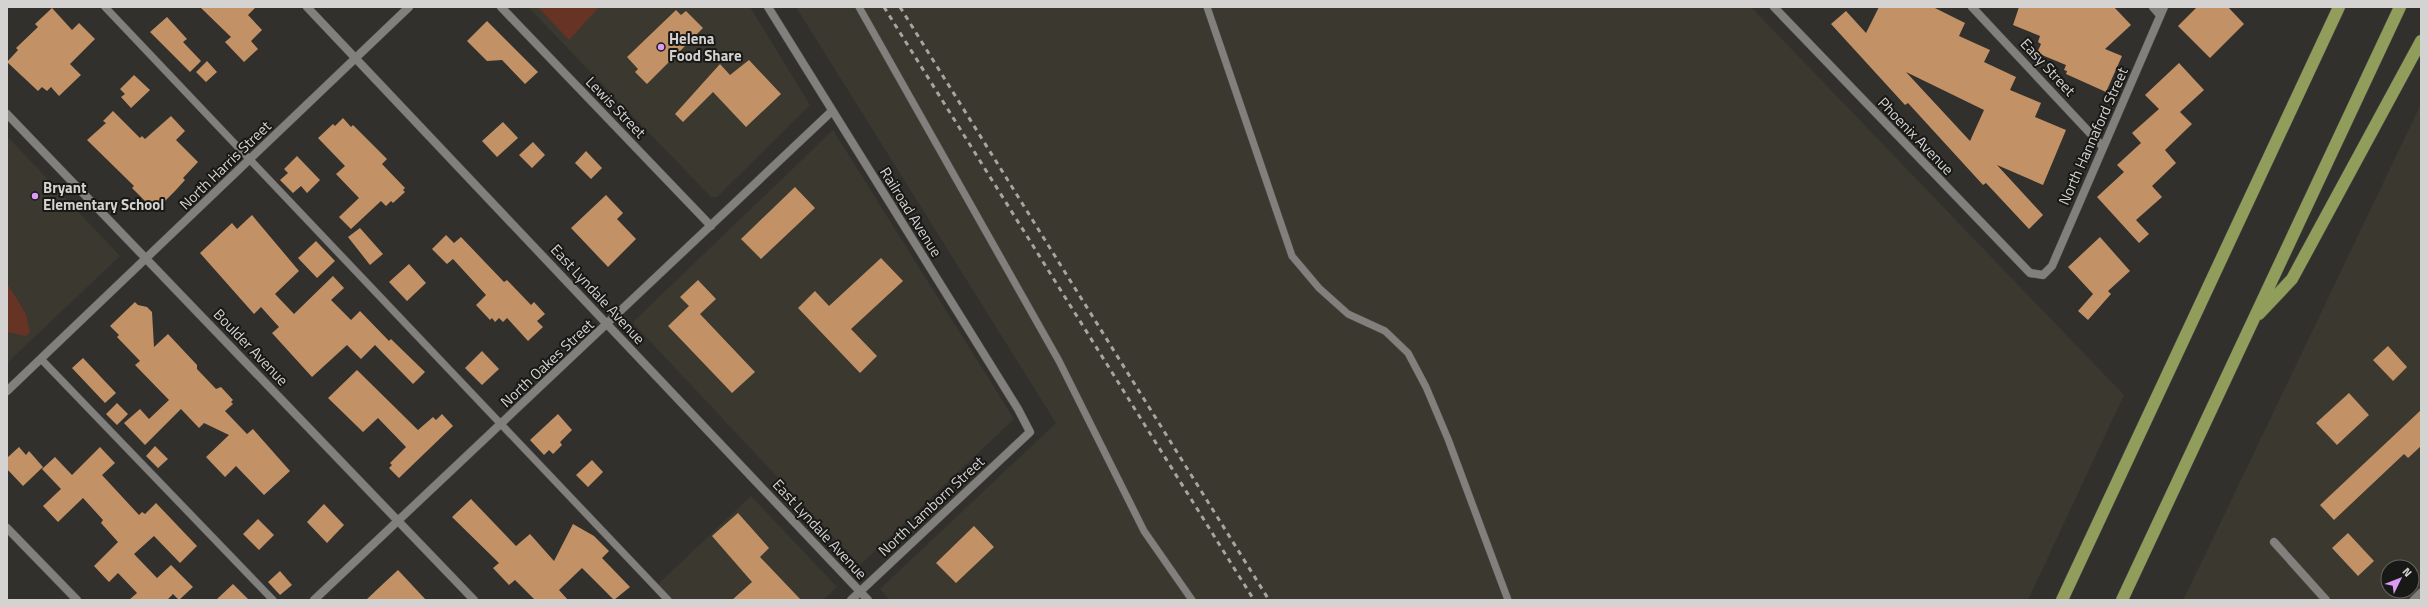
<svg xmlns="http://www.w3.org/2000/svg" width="2428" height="607" viewBox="0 0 2428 607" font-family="'Titillium Web',sans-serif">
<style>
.built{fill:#3b382f;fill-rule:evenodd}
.green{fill:#673324}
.building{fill:#c29266;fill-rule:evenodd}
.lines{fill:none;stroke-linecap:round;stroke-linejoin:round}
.service-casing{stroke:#4d4c4a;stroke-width:8}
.minor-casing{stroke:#4d4c4a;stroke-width:9}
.motorway-casing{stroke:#4d4c4a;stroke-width:13}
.service{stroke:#81807c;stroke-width:7}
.minor{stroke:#81807c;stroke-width:8}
.motorway{stroke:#909d5b;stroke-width:12}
.rail{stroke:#a6a5a3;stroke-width:3;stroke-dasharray:5 5;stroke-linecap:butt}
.poi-dot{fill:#da9af6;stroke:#181816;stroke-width:1.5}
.labels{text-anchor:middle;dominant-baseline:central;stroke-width:4;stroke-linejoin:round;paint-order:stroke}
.poi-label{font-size:15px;font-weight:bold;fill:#d4d3d1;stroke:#181816;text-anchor:start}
.street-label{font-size:15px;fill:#d4d3d1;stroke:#181816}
</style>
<rect width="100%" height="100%" fill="#31302d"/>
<!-- built -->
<path class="built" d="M528 7H750L810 105 717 197H711Z
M796 7H1751L2124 395 2028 600H890L880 589 1056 423Z
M2421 104V600H2183L2206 553ZM2388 567H2412V591H2388Z
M833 130 1014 419 860 565 634 324V321Z
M7 136 120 256 7 363Z
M751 496 837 587 823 600H668L655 587Z"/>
<!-- green -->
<path class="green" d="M538 7H599L569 40Z
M7 283 26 314 30 332 26 336 7 332Z"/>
<!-- building -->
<path class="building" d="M200 7H256L248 15 262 30 251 41 258 49 244 62 225 42 231 37Z
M1879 7H1933L1965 23 1959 36 1990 50 1984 62 2016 77 2010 90 2041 103 2035 117 2066 130 2043 185 1997 165 2043 215 2029 229 1986 183 1983 185 1908 103 1905 105 1831 24 1846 11 1866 33ZM1906 72 1984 110 1970 141Z
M2019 7H2114L2131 25 2105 49 2122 56 2106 92 2066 74 2067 71 2064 70 2066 65 2037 53 2041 44 2038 42 2040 36 2013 25Z
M2197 7H2228L2244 24 2210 58 2178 26Z
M52 8 72 30 79 23 95 39 70 64 81 75 59 96 51 87 47 91 42 87 38 91 7 62 18 50 16 48 38 27 35 24Z
M676 10 681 15 686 11 703 28 647 84 635 72 638 69 627 57Z
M167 17 187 39 183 42 201 61 190 72 150 32Z
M487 21 538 72 525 84 502 60 487 61 467 41Z
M749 60 781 94 746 127 713 92 683 122 675 114 720 64 730 75Z
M207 61 217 72 206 82 196 72Z
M2179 63 2204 90 2180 112 2192 124 2165 150 2176 163 2152 186 2162 197 2136 220 2149 234 2139 243 2097 197 2124 172 2117 165 2141 143 2132 133 2159 109 2145 95Z
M134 75 150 90 131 108 121 97 125 94 120 89Z
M113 111 140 138 142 136 145 139 171 116 185 131 176 140 198 162 183 178 185 180 175 191 155 211 132 188 134 186 87 140 106 123 103 121Z
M343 118 351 127 353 125 387 159 382 164 405 188 403 190 405 192 393 203 391 201 386 206 381 201 351 229 339 217 359 198 336 174 345 166 318 138 333 124 335 126Z
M503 122 518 138 497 157 482 141Z
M533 142 545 155 532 168 519 155Z
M586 151 602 168 591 179 575 163Z
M297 156 320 180 307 193 301 186 293 193 280 180 288 173 284 169Z
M795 187 815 208 761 259 741 239Z
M606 195 623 213 617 219 636 239 608 267 571 228Z
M252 215 299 271 275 294 294 314 333 276 344 288 331 300 351 320 360 311 389 341 391 339 425 372 413 384 375 345 361 359 347 345 312 377 272 333 279 327 261 307 254 314 200 253 232 223 237 229Z
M360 228 383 254 370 265 348 237Z
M446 235 454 243 461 237 504 282 507 280 531 305 534 302 545 314 537 321 543 327 528 341 507 318 503 322 499 318 495 322 492 318 490 320 476 305 486 295 453 259 447 264 432 249Z
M2100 237 2130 271 2108 291 2111 294 2088 320 2078 311 2093 294 2068 267Z
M316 241 335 261 317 278 298 258Z
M881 258 903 281 851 329 877 356 860 373 798 308 815 291 829 306Z
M409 264 426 283 407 301 389 282Z
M698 280 716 299 700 314 755 372 732 393 668 326 689 306 680 297Z
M135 302 138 305 147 307 152 312 154 347 168 334 197 365V369L216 389 221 387 233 400 231 402 233 404 225 411 247 434 253 429 290 471 264 495 236 466 225 477 206 457 229 435 204 423 199 428 181 409 145 445 124 423 140 409 149 419 169 400 135 365 140 361 117 337 119 335 110 326Z
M2388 346 2407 367 2393 381 2373 360Z
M482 351 499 369 482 385 465 368Z
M83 358 116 393 105 403 72 368Z
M357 370 418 430 433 417 436 420 442 414 453 426 399 478 389 468 392 465 390 463 406 447 378 418 363 432 328 398Z
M2349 393 2369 415 2337 445 2316 423Z
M117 403 128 414 117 425 106 414Z
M2421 410V446L2408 458 2404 454 2334 520 2320 505Z
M558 414 572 430 560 442 562 445 553 454 549 450 544 455 530 440Z
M155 446 168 459 158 468 146 456Z
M19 447 26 455 29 451 43 467 23 486 7 469V458Z
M100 447 115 463 102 475 139 515 142 512 145 514 156 503 197 546 180 563 154 536 134 554 157 578 171 565 193 587 179 600 173 594 167 600H129L137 593 118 573 109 582 94 566 118 542 101 523 103 520 83 498 58 522 43 506 61 489 42 469 55 457 72 475Z
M592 460 603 472 588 487 576 475Z
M471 499 516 546 530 534 554 561 573 524 594 536 609 551 602 558 630 587 614 600 582 568 559 590 568 600H535L515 580 509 585 493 568 499 563 452 517Z
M324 504 344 525 327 543 307 522Z
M738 513 769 548 760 557 801 600H732L752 582 712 536Z
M258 519 274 535 259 550 243 534Z
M974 526 994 547 956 583 936 563Z
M2348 533 2374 561 2358 576 2332 548Z
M398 570 426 600H366L384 583Z
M280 571 292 585 280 595 268 582Z
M233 584 249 600H216Z"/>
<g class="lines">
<!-- service casing -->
<g class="service-casing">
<path id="service" d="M105 7 668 600
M859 7 1059 361 1144 531 1192 600
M1207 7 1292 256 1319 288 1348 314 1385 331 1408 353 1426 387 1448 439 1508 600
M41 359 273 600
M2413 600 2421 592"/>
</g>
<!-- minor casing -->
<g class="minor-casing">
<path id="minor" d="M307 7 868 600
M501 7 711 226
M768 7 1018 409 1030 432 851 600
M1774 7 2030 273 2043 275 2052 266 2164 7
M1972 7 2103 147
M2153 7 2160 15
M7 114 474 600
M7 391 409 7
M7 528 77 600
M2274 542 2326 600
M314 600 832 111"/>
</g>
<!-- motorway casing -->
<g class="motorway-casing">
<path id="motorway" d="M2259 314 2292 279 2421 41
M2062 600 2339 7
M2122 600 2400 7"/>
</g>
<!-- service -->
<use href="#service" class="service"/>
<!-- minor -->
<use href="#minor" class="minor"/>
<!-- motorway -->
<use href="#motorway" class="motorway"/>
<!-- rail -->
<path class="rail" d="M884 7 1254 600
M900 7 1269 600"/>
</g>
<!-- markers -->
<g class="poi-dot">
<circle cx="661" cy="47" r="4"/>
<circle cx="35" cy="196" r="4"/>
</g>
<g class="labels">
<!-- poi labels -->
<g class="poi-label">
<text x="669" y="38">Helena<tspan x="669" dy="17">Food Share</tspan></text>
<text x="43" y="187">Bryant<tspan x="43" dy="17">Elementary School</tspan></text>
</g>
<!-- street labels -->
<g class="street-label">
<text transform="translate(2048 67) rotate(47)">Easy Street</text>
<text transform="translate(616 107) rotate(46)">Lewis Street</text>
<text transform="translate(1916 136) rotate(46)">Phoenix Avenue</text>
<text transform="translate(2093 136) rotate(-66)">North Hannaford Street</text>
<text transform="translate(225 165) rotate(-44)">North Harris Street</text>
<text transform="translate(911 212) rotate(58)">Railroad Avenue</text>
<text transform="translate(598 294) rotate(47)">East Lyndale Avenue</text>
<text transform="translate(251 347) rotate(46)">Boulder Avenue</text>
<text transform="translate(547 363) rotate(-43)">North Oakes Street</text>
<text transform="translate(931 506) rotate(-43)">North Lamborn Street</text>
<text transform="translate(820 529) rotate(47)">East Lyndale Avenue</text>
</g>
</g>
<!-- border -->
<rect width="2428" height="607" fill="none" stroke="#d4d3d1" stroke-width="16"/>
<!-- north arrow -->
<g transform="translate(2400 579) rotate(47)"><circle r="19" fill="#181816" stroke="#636361"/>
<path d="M0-3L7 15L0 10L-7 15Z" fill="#da9af6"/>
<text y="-6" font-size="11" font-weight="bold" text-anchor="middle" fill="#d4d3d1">N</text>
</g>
</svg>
